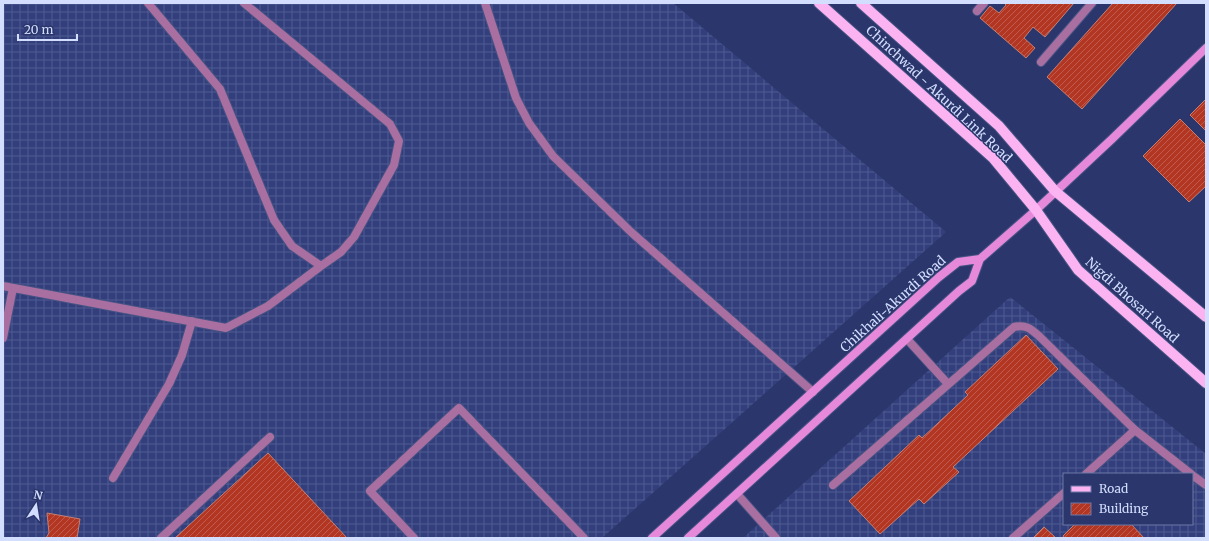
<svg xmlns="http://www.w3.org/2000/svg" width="1209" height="541" viewBox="0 0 1209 541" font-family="Merriweather,serif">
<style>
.industrial{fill:url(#industrial-grid);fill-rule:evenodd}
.building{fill:url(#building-hatch);stroke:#c77f71}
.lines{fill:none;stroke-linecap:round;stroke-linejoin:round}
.lane-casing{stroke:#465283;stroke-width:10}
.street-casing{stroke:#465283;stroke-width:10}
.secondary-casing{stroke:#465283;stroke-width:10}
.primary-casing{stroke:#465283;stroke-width:12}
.lane{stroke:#a96fa1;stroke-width:8}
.street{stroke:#a96fa1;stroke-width:8}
.secondary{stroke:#e689da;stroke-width:8}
.primary{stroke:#fbb3f1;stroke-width:10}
.labels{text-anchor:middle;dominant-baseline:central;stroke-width:3;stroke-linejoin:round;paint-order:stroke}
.street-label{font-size:13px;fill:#d3ddfe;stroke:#2b376c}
</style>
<defs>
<pattern id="industrial-grid" width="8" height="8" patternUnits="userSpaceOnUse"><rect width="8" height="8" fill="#323f7c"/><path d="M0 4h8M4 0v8" fill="none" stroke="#4f5a90"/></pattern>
<pattern id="building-hatch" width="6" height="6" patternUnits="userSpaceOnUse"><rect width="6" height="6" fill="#b33623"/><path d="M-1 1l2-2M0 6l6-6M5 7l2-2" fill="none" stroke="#c05c4f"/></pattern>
</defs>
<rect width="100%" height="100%" fill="#2b376c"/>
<!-- industrial -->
<path class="industrial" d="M3 3H673L946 232 602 538H3Z
M1010 297 1206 454V538H743ZM1064 474H1192V524H1064Z"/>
<!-- building -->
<path class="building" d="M1004 3H1074L1045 37 1033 27 1024 38 1035 48 1026 58 980 18 990 6 999 13 1006 5Z
M1113 3H1177L1082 109 1047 77Z
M1206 99V131L1190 115Z
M1180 119 1206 145V186L1189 202 1143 156Z
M1026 335 1058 369 953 467 959 472 924 504 919 499 880 534 849 501 919 435 922 438 968 395 965 392Z
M268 453 347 538H175Z
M47 513 80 519 77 538H46L49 533Z
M1075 524H1131L1144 538H1064L1063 536Z
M1044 527 1056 538H1033Z"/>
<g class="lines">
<!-- lane casing -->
<g class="lane-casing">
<path id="lane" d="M148 3 220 89 274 220 292 246 321 266
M485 3 516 98 529 123 553 156 631 232 813 392
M3 286 226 328 268 306 321 266 341 252 354 237 394 165 399 141 390 124 244 3
M3 338 13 288
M907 339 948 384
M1086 474 1135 430 1191 474
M1192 475 1206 485
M113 478 169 384 182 355 192 321
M833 485 1014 327C1026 324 1031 329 1040 337L1135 430
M737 494 776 538
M161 538 270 437
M414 538 370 491 459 408 584 538
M1013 538 1064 493"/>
</g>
<!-- street casing -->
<g class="street-casing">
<path id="street" d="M977 11 984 3
M1041 62 1092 3"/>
</g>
<!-- secondary casing -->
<g class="secondary-casing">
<path id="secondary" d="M652 538 939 277 958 262 980 259
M688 538 959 291 972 281 980 259 1036 210 1112 139 1206 48"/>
</g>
<!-- primary casing -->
<g class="primary-casing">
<path id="primary" d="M819 3 993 158 1036 210 1078 270 1206 383
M861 3 999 126 1055 191 1206 317"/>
</g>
<!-- lane -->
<use href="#lane" class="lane"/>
<!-- street -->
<use href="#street" class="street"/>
<!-- secondary -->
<use href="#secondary" class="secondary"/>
<!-- primary -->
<use href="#primary" class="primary"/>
</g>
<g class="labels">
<!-- street labels -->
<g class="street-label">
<text transform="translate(939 94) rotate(43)">Chinchwad - Akurdi Link Road</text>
<text transform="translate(1132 300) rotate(42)">Nigdi Bhosari Road</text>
<text transform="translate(893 304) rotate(-42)">Chikhali-Akurdi Road</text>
</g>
</g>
<!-- border -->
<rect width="1209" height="541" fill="none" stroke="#d3ddfe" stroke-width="8"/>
<!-- legend -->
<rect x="1063" y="473" width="130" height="52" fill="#2b376c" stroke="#6e79a6"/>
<rect x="1071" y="486" width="20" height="6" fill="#fbb3f1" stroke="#6e79a6"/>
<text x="1099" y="493" font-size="12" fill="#d3ddfe">Road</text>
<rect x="1071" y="503" width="20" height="12" fill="url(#building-hatch)" stroke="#6e79a6"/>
<text x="1099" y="513" font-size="12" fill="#d3ddfe">Building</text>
<!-- north arrow -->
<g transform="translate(36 505) rotate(12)" stroke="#2b376c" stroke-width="3" paint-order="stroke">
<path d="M0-3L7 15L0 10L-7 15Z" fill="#d3ddfe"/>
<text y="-6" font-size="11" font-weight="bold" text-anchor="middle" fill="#d3ddfe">N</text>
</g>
<!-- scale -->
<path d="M18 34v6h59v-6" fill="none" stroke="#d3ddfe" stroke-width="2"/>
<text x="24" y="34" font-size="12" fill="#d3ddfe" stroke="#2b376c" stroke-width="3" paint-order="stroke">20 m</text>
</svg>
